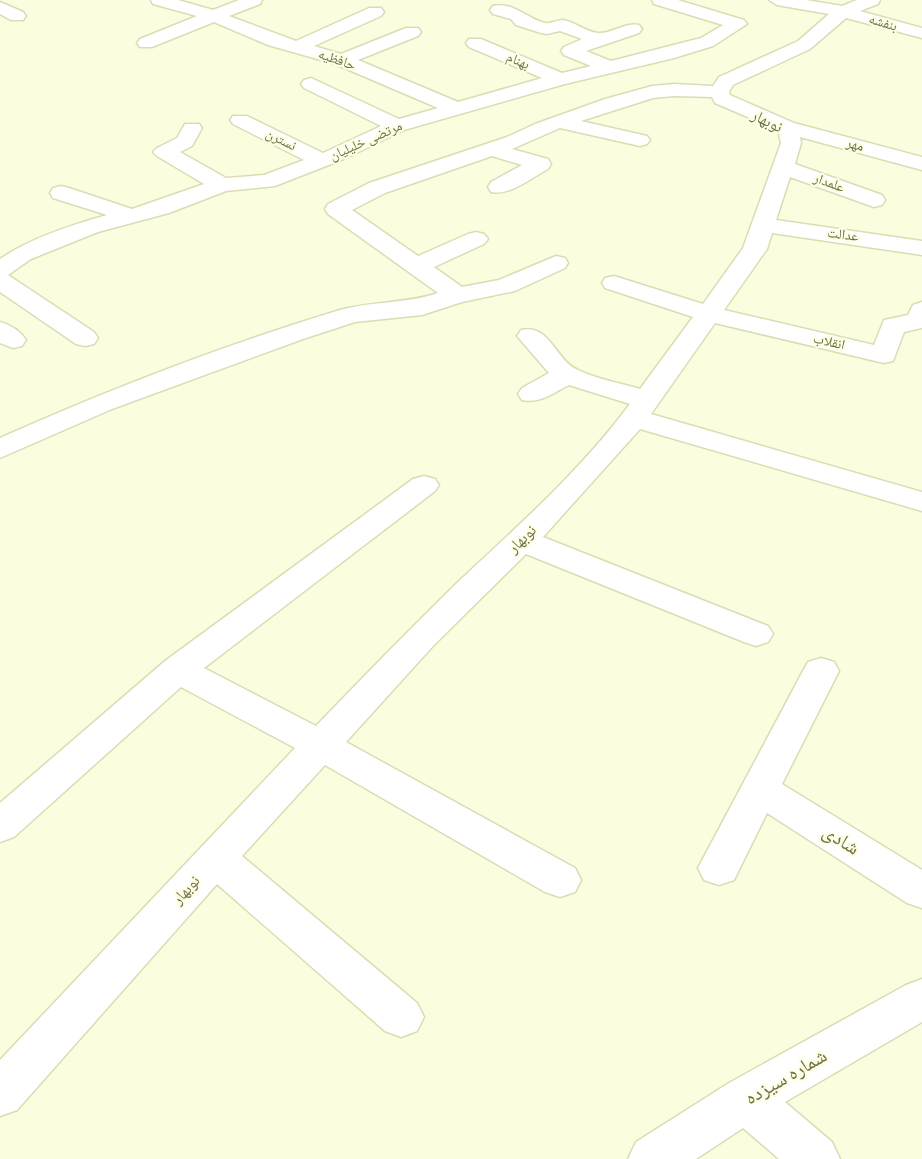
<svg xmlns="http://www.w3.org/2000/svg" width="922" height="1159" viewBox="0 0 922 1159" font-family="'Source Sans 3','Noto Naskh Arabic',sans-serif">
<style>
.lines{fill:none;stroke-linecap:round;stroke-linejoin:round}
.minor-casing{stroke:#dddbb4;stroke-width:3}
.minor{fill:#fff;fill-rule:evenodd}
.labels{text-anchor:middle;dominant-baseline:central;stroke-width:4.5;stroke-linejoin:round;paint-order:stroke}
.far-street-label{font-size:14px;fill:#746e45;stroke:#fcffe5}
.street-label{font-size:16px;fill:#746e45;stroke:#fcffe5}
.near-street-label{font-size:20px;fill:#746e45;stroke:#fcffe5}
</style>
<rect width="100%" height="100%" fill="#fafede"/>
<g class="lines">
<!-- minor casing -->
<g class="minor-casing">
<path id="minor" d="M151 0H178L213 10 239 0H262L260 4 229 16 296 41 369 8H381L384 12 381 16 314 46 341 54 406 28H418L421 32 418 36 358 60 458 102 542 78 469 47 466 43 469 39H481L562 73 591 66 564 55 561 51 564 47 582 39 560 31 547 34 541 33 516 25 511 19 493 14 490 10 493 6C513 1 527 19 545 23 551 24 557 20 563 20 575 22 586 32 598 33 612 34 625 22 639 25L642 29 639 33 586 51 611 61 701 38 723 25 654 4 652 0H678L744 20 747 24 713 46 674 58 565 84 404 130 344 159 275 186 226 191 169 213 98 232 31 259 8 275 94 332 98 338 94 344 85 346 76 344 0 292V259C31 238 71 225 107 215L53 198 50 193 53 188 61 186 69 188 132 209 204 184 157 156 153 152 157 148 177 138 185 124H199L202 128 192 146 180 152 226 178 264 175 304 160 233 124 230 120 233 116H247L323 153 381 126 304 88 301 84 304 80 311 78 399 119 438 108 335 64 268 45 214 22 152 47H140L137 43 140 39 197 16 153 4Z
M769 0H806L842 6 857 0H880L878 4 860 11 922 28V38L846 18 810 49 733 85 729 92 730 95 794 123 922 157V170L800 137 801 143 795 164 882 195 885 200 882 205 874 207 790 177 776 220 922 241V255L772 233 767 249 724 310 874 345 884 320 908 315 913 305 922 302V328L904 332 893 361 884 363 715 323 651 414 922 492V511L640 429 543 537 768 626 773 634 768 642 756 646 744 642 526 554 433 646 346 742 575 868 581 880 575 892 560 897 545 892 325 765 242 856 417 1003 424 1017 417 1031 401 1037 385 1031 217 884 17 1110 0 1116V1060L295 748 181 687 14 837 0 842V803L165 661 413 479 424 476 435 479 439 485 435 491 204 668 316 726C363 677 410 629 458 582 518 526 581 470 630 404L569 385C553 393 540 404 522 400L518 394 522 388 549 373 517 336 521 330C550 323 555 360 578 370 597 379 620 383 640 389L693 317 605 288 602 283 605 278 614 276 703 304 743 248 781 143 778 130 715 103 712 97 674 96 653 98 581 121 647 136 650 140 647 144 640 146 560 128 512 149 548 159 551 164 548 169C531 178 510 196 491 192L488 187 491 182 522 165 492 156 385 193 352 210 418 256 468 234 476 232 484 234 488 239 484 244 434 267 462 287 499 280 556 256 565 258 568 263 565 268 515 291 462 302 422 315 355 322 303 339 112 409 0 458V438C110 389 224 345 340 310 372 301 406 304 438 293L328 214 325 209 328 204 369 183 507 137 535 124 605 99 652 86 674 84 713 86 719 77 798 41 829 14 777 5Z
M0 2 23 12 26 16 23 20H11L0 14Z
M0 322C11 325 20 331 26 340L22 346 13 348 0 343Z
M821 658 834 662 839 671 782 784 922 870V908L907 903 767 813 734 880 719 885 704 880 698 868 803 671 808 662Z
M922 979V1022L785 1102 832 1142 840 1159H779L743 1128 696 1159H628L636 1142 729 1083 906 985Z"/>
</g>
<!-- minor -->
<use href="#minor" class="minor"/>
</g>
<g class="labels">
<!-- far-street labels -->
<g class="far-street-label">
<text transform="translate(883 23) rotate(16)">بنفشه</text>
<text transform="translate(337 60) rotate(19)">حافظیه</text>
<text transform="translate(518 61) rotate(23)">بهنام</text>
<text transform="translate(281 140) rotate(27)">نسترن</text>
<text transform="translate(366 141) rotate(-24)">مرتضی خلیلیان</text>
<text transform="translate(855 145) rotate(15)">مهر</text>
<text transform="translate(829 183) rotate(20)">علمدار</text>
<text transform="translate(843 235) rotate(7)">عدالت</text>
<text transform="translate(829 342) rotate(13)">انقلاب</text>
</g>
<!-- street labels -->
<g class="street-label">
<text transform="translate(767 121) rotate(26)">نوبهار</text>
<text transform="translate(522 539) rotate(-44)">نوبهار</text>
<text transform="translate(186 890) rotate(-48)">نوبهار</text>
</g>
<!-- near-street labels -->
<g class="near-street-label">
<text transform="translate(841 840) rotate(32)">شادی</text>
<text transform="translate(786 1077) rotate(-30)">شماره سیزده</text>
</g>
</g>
</svg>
